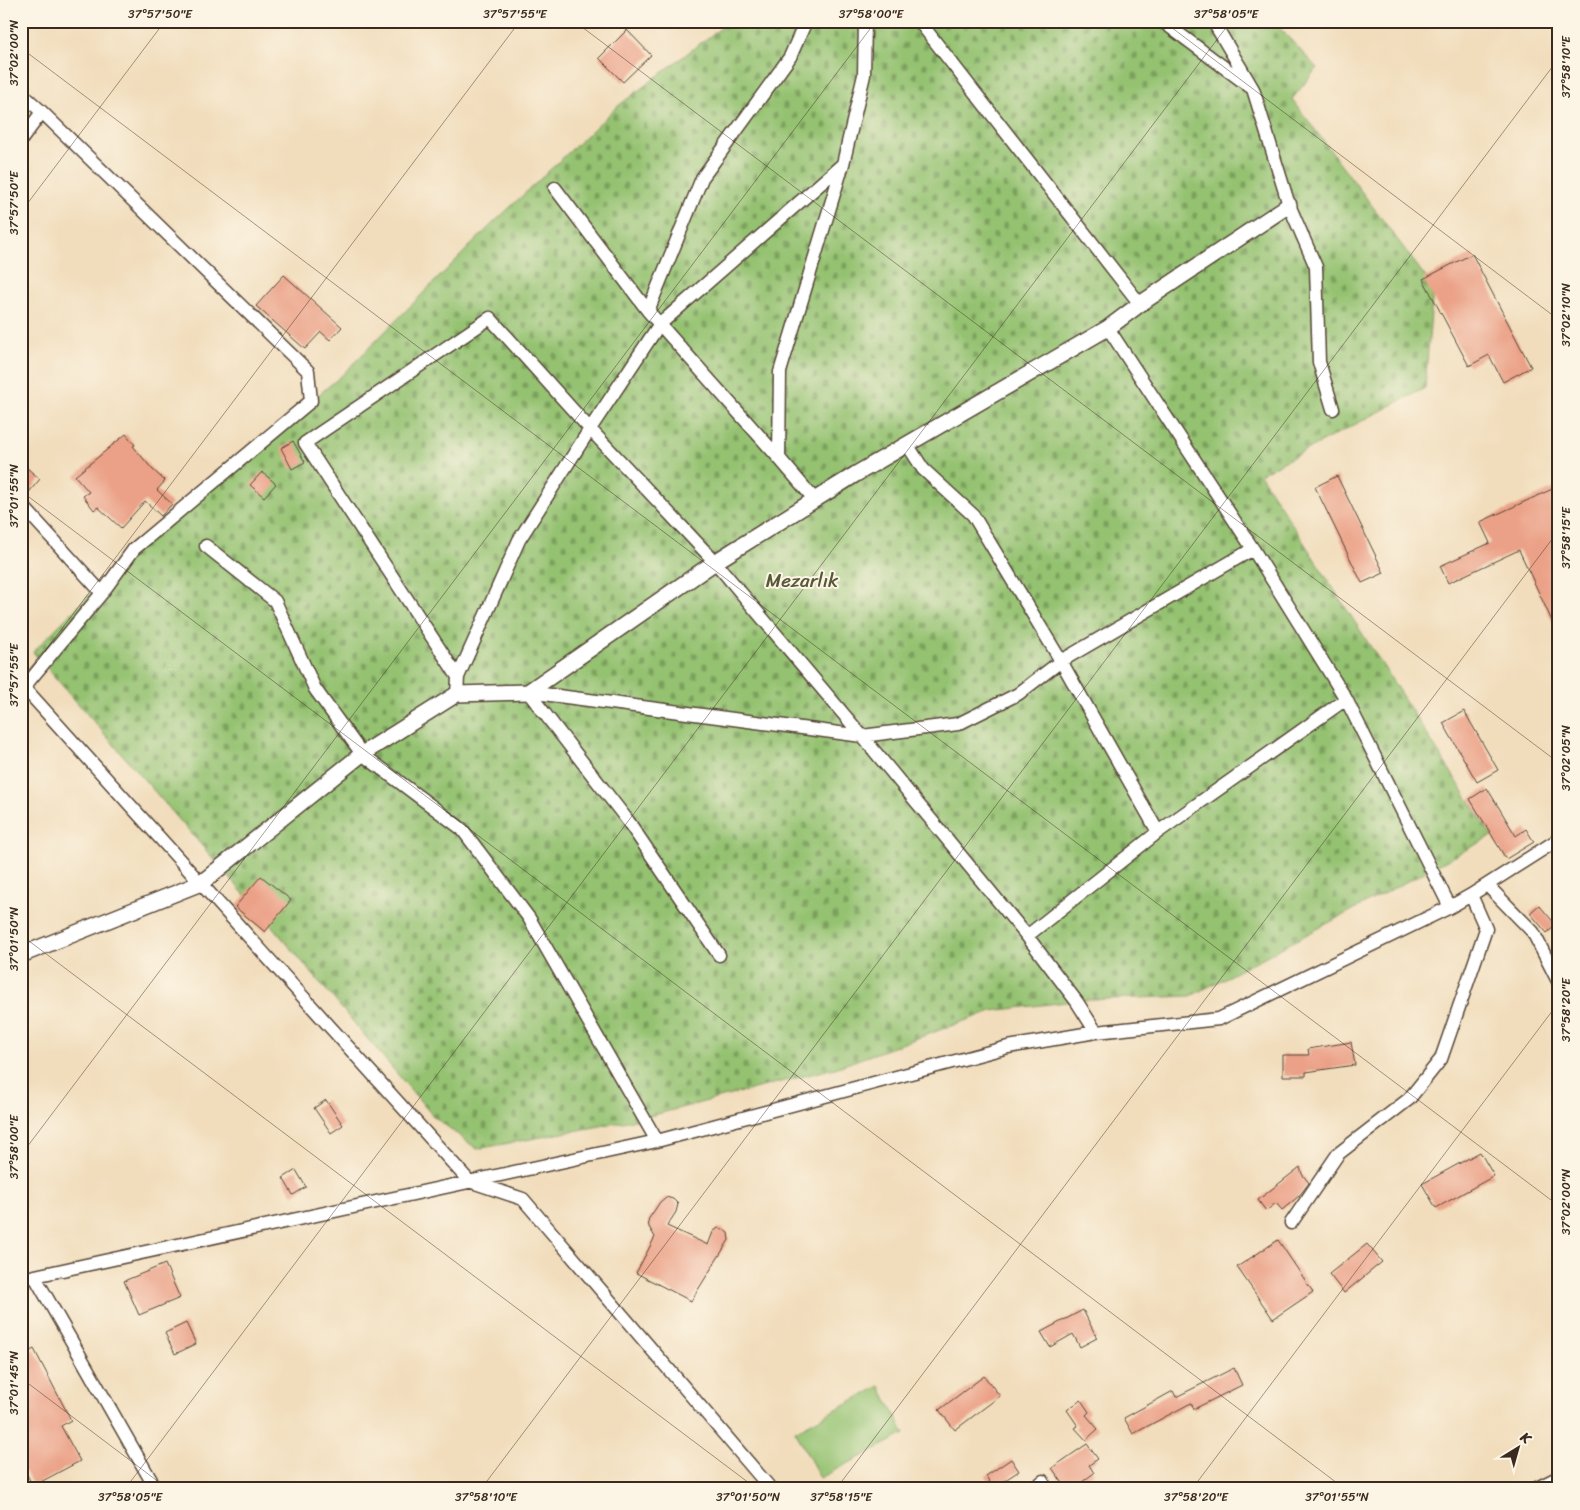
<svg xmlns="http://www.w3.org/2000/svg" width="1580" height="1510" viewBox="0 0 1580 1510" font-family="Sriracha,sans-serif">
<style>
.cemetery{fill:url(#cemetery-stones);stroke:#687648}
.garden{fill:#94c271;stroke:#687648}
.building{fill:#eba187}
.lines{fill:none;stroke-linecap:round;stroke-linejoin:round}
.minor-casing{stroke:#564536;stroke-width:15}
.tertiary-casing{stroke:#564536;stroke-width:18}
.minor{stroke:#fff;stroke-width:12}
.tertiary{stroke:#fff;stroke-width:15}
.ticks{fill:none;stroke:#3b2a1e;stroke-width:1;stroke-opacity:0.45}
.labels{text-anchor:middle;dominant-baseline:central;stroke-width:4;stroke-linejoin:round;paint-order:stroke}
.park-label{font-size:19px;fill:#565837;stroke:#fcf5e5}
.neatline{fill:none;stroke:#3b2a1e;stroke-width:2}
.ticks-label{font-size:12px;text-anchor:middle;fill:#3b2a1e}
</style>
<defs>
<pattern id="cemetery-stones" width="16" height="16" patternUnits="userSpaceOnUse" patternTransform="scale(1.25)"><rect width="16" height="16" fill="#94c271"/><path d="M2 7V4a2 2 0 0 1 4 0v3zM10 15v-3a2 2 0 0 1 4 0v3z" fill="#7a9e5c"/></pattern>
</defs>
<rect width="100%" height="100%" fill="#fcf5e5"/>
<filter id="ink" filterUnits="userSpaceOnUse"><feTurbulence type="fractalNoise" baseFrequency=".02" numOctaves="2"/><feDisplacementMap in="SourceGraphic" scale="10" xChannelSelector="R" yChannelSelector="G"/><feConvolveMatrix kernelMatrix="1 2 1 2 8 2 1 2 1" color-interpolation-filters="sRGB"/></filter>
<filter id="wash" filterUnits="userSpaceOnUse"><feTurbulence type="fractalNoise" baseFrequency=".0096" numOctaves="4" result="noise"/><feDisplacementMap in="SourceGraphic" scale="20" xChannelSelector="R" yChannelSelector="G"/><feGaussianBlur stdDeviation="1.12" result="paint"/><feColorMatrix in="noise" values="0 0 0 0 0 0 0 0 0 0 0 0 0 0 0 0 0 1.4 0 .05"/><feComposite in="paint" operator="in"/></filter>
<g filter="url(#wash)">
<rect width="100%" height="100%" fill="#f1ddbc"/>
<!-- cemetery -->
<path class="cemetery" d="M730 21H1273L1317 68 1292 99 1433 287 1425 388 1260 474 1492 836 1191 996 1083 1000 992 1011 835 1068 638 1119 477 1149 433 1116 271 925 33 652 134 549 341 376 489 227 618 106Z"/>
<!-- garden -->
<path class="garden" d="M880 1386 905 1434 820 1478 795 1431Z"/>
<g id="blocks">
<!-- building -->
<path class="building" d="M627 30 651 55 623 82 599 58Z
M1472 254 1531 367 1503 382 1489 355 1469 366 1423 279Z
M284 275 342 327 330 340 321 332 305 349 256 306Z
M126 434 135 445 133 446 152 469 165 481 157 490 172 504 161 516 145 501 121 528 98 507 94 510 83 496 89 492 75 476Z
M293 441 305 462 292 469 281 448Z
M21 463 40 479 25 497 21 496Z
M262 472 276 484 264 497 250 485Z
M1337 476 1384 573 1362 583 1315 487Z
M1559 486V636L1519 550 1448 583 1440 566 1490 543 1480 522Z
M1464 711 1498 770 1477 782 1443 723Z
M1487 788 1516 836 1526 829 1534 842 1506 859 1470 799Z
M261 876 291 900 265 932 235 907Z
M1539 905 1556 925 1547 933 1530 913Z
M1351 1042 1355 1065 1306 1072V1076H1283V1055H1309L1308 1049Z
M326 1100 343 1125 331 1133 314 1108Z
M1480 1152 1494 1176 1436 1208 1422 1184Z
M1300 1167 1302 1174 1309 1183 1299 1196 1282 1210 1276 1203 1266 1211 1258 1200Z
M296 1170 306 1187 293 1195 283 1178Z
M666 1197 673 1199 678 1204 676 1212 667 1226 708 1245 713 1232 718 1228 723 1229 728 1233 729 1240 691 1301 636 1273 655 1237 649 1227 648 1220 660 1202Z
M1278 1240 1313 1292 1273 1319 1237 1267Z
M1367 1244 1382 1262 1344 1293 1329 1274Z
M165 1264 180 1298 139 1315 124 1281Z
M1083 1310 1097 1338 1080 1347 1073 1334 1050 1347 1041 1332Z
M186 1323 196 1344 175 1354 165 1333Z
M34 1349 71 1420 61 1426 80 1461 33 1486 21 1464V1356Z
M1234 1368 1242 1385 1194 1409 1191 1403 1133 1434 1124 1418 1173 1391 1176 1397Z
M984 1376 1000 1396 955 1430 939 1410Z
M1081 1400 1089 1412 1086 1415 1098 1429 1086 1440 1075 1428 1078 1426 1067 1410Z
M1087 1444 1098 1459 1089 1465 1094 1473 1073 1489H1067L1052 1468Z
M1011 1459 1019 1471 993 1488 986 1476Z"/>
</g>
</g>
<g filter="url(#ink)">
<use href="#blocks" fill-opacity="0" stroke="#564536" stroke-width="1"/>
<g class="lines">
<!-- minor casing -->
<g class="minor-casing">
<path id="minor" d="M919 21 1140 304
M1162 21 1249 86
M1213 21 1253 89 1289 205 1316 267 1319 362 1333 409
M21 93 42 112 308 371 311 401 134 549 102 593 24 687
M21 140 42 112
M555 188 648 311 779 458 815 500
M648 311 702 178 790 57 806 21
M1108 328 1253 549 1346 699 1450 907
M907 444 923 469 973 515 1061 661 1158 832
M779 458 780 372 843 164 864 75 865 21
M21 504 102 593
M206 546 275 601 315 689 362 754 462 829 529 918 657 1141
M458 677 519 540 590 429 659 325 843 164
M21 684 469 1181 523 1199 771 1489
M528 692 862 736 958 724 1018 694 1061 661 1253 549
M528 692 628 821 719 955
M457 694 458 677 305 443 490 318 590 429 715 562 862 736 1027 936 1077 1002 1096 1032
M1487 885 1533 932 1559 983
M1027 936 1158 832 1346 699
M1291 1223 1338 1154 1409 1099 1441 1059 1486 929 1471 895
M35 1277 156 1489
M21 1279 657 1141 1008 1047 1096 1032 1219 1019 1450 907 1471 895 1559 839
M1034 1489 1043 1481
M1535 1489 1559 1477"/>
</g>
<!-- tertiary casing -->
<g class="tertiary-casing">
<path id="tertiary" d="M21 955 201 883 362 754 457 694 528 692 715 562 856 474 1108 328 1140 304 1289 205"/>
</g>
<!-- minor -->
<use href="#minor" class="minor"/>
<!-- tertiary -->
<use href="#tertiary" class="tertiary"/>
</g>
</g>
<!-- ticks -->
<path class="ticks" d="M574 21 1559 763M1163 21 1559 320M21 48 1559 1206M21 212 165 21M21 491 1345 1489M21 683 520 21M21 935 757 1489M21 1155 876 21M21 1378 168 1489M125 1489 1231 21M481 1489 1559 58M836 1489 1559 530M1192 1489 1559 1002M1547 1489 1559 1474"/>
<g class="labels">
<!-- park labels -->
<g class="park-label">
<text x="802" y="580">Mezarlık</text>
</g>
</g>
<!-- margin -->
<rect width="1580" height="1510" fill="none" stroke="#fcf5e5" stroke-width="55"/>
<!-- north arrow -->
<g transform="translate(1518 1448) rotate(37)" stroke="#fcf5e5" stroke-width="4" paint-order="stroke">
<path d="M0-4L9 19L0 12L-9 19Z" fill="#3b2a1e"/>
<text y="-8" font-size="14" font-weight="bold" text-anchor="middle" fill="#3b2a1e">K</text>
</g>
<rect x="28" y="28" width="1524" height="1454" class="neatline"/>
<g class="ticks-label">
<text x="160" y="18">37°57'50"E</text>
<text x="515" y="18">37°57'55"E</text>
<text x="871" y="18">37°58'00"E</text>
<text x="1226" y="18">37°58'05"E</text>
<text transform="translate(14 53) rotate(-90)" y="4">37°02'00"N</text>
<text transform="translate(1566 67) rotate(-90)" y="4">37°58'10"E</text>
<text transform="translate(14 203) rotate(-90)" y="4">37°57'50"E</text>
<text transform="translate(1566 315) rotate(-90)" y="4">37°02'10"N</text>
<text transform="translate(14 496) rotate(-90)" y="4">37°01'55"N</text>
<text transform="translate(1566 538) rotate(-90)" y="4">37°58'15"E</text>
<text transform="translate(14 675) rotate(-90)" y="4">37°57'55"E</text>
<text transform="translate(1566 758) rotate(-90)" y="4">37°02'05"N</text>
<text transform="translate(14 939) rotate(-90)" y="4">37°01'50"N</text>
<text transform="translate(1566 1010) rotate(-90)" y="4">37°58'20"E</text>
<text transform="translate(14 1147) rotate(-90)" y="4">37°58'00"E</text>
<text transform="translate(1566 1202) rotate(-90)" y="4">37°02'00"N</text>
<text transform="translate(14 1383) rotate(-90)" y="4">37°01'45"N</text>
<text x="130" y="1501">37°58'05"E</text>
<text x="486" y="1501">37°58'10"E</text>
<text x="748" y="1501">37°01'50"N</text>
<text x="841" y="1501">37°58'15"E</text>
<text x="1196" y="1501">37°58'20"E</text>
<text x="1337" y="1501">37°01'55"N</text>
</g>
</svg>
